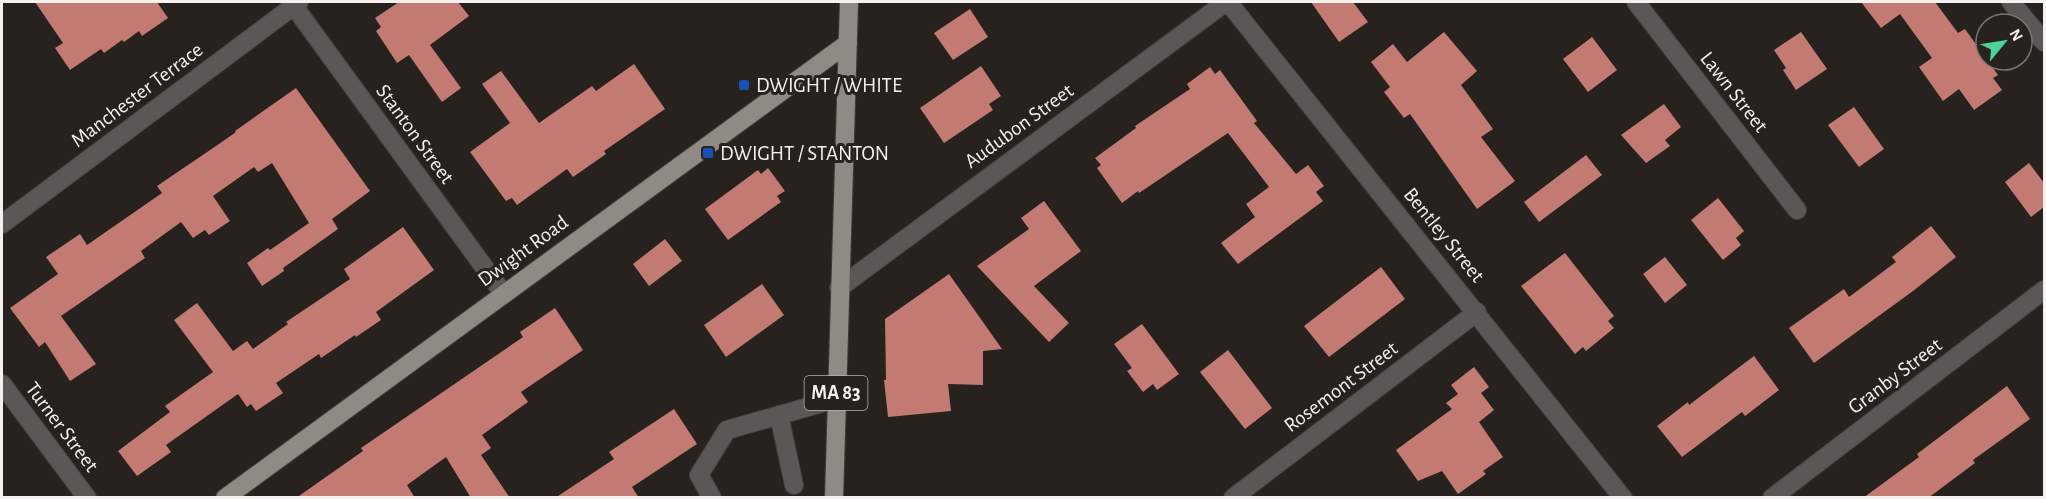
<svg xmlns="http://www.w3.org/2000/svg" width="2046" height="499" viewBox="0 0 2046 499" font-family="'Alegreya Sans',sans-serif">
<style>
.building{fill:#c37a73}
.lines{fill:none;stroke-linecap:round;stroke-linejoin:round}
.minor-casing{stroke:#443f3b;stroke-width:20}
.major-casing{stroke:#443f3b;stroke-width:20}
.minor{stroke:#5a5755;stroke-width:18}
.major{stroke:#908a85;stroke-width:18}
.transit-dot{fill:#1a4fb4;stroke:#27221e;stroke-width:2}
.labels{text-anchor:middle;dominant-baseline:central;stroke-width:6;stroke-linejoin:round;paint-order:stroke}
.shield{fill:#27221e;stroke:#b7b3b0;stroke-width:1.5}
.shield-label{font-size:20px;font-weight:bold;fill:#f5f1ee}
.poi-label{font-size:21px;fill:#f5f1ee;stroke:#27221e;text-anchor:start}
.street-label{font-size:21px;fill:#f5f1ee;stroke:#27221e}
</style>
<rect width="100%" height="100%" fill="#27221e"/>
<!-- building -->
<path class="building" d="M35 2H157L168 18 142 36 139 31 124 42 122 40 104 53 101 49 70 70 55 48 63 43Z
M399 2H458L469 16 430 45 461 88 442 102 409 55 397 63 376 31 381 27 375 18Z
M1311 2H1353L1368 22 1339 42Z
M1861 2H1935L1958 33 1965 29 1998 75 1993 78 2002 90 1974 110 1959 89 1943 101 1919 67 1932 58 1900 14 1881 28Z
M970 9 988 37 953 60 934 33Z
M1444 32 1477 71 1461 85 1493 129 1481 137 1515 181 1477 209 1410 114 1404 118 1384 92 1390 87 1371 62 1393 44 1407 62Z
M1801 32 1827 69 1796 90 1783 70 1786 68 1774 50Z
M1592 37 1617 70 1588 92 1563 59Z
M634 64 665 109 604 151 606 154 573 177 567 169 517 205 512 198 506 201 470 152 510 123 482 84 501 71 539 123 592 86 596 91Z
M981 66 1001 96 989 104 993 110 944 143 920 108Z
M1210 67 1215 74 1220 70 1257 121 1254 123 1296 174 1308 165 1324 186 1316 192 1323 201 1238 264 1221 243 1255 217 1246 204 1269 187 1228 133 1139 193 1138 191 1122 203 1097 168 1101 165 1095 158 1136 128 1135 126 1190 89 1187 84Z
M296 88 370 191 332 219 338 229 283 268 284 271 262 286 247 263 268 248 270 250 309 223 272 163 258 172 254 167 213 196 230 221 209 235 205 230 193 238 181 222 141 251 145 258 61 316 96 364 70 381 45 342 39 347 10 308 58 274 46 257 80 234 87 245 162 193 157 186 216 146 236 132 235 131Z
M1664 104 1681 127 1665 140 1670 146 1646 163 1621 135Z
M1854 107 1884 149 1859 167 1828 125Z
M1586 155 1602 175 1539 222 1524 202Z
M2029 163 2044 183V207L2031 217 2005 182Z
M768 168 785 191 777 196 781 202 728 240 705 209 758 170 761 174Z
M1718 198 1744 231 1736 238 1741 245 1723 260 1691 220Z
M1044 201 1081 251 1034 286 1069 323 1049 342 977 266 1029 229 1021 218Z
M1931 226 1956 257 1913 291 1814 363 1789 328 1844 289 1849 297 1896 262 1892 257Z
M403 227 434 270 376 312 381 320 356 337 355 335 321 358 319 354 276 383 283 393 256 411 251 404 247 407 238 394 166 445 171 452 137 476 118 451 170 412 165 406 213 372 174 320 197 303 233 351 247 341 253 349 288 324 286 322 350 279 344 269Z
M665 239 682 261 649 286 633 264Z
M1565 253 1614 316 1608 321 1614 328 1586 351 1583 347 1575 354 1521 286Z
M1665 257 1687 285 1665 303 1643 274Z
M1381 267 1405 299 1329 357 1304 326Z
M949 274 1002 349 983 351V385L948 384 951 411 888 417 884 380H886L885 319Z
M762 284 784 315 726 357 704 325Z
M555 308 583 350 521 392 528 402 482 435 491 448 481 455 510 498H471L446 457 407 485 415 498H296L363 451 361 448 523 337 520 332Z
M1142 324 1179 374 1157 390 1153 384 1143 392 1127 371 1132 368 1114 344Z
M1228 350 1272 408 1245 429 1200 372Z
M1754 356 1779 390 1745 416 1742 412 1682 457 1657 426 1688 402 1689 405Z
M1474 367 1489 387 1481 393 1494 410 1479 422 1503 457 1483 471 1486 474 1458 494 1442 471 1418 481 1396 450 1452 409 1446 403 1458 394 1451 385Z
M2007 386 2030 419 1973 460 1975 463 1928 498H1863L1919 457 1917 454Z
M674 409 697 444 632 487 639 498H555L614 459 609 452Z"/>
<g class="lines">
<!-- minor casing -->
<g class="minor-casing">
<path id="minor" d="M291 2 503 293
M1228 2 1623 498
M1636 2 1797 210
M2011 2 2044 42
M2 224 299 2
M839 288 1226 2
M2 384 87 498
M779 415 794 485
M712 498 699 475 727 430 836 399
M1233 498 1477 312
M1772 498 2044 290"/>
</g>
<!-- major casing -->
<g class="major-casing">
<path id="major" d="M225 498 848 43
M834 498 849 2"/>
</g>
<!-- minor -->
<use href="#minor" class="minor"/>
<!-- major -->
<use href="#major" class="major"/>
</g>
<!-- markers -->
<g class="transit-dot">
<rect x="738" y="79" width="12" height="12" rx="3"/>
<rect x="702" y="147" width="12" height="12" rx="3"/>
</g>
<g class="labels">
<!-- shield labels -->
<rect class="shield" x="804.5" y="376" width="63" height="34" rx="4.5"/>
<g class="shield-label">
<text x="836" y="393">MA 83</text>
</g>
<!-- poi labels -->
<g class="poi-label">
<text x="756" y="85">DWIGHT / WHITE</text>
<text x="720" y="153">DWIGHT / STANTON</text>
</g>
<!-- street labels -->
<g class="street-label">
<text transform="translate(1734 92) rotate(52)">Lawn Street</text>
<text transform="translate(137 95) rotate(-37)">Manchester Terrace</text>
<text transform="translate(1019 126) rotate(-36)">Audubon Street</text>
<text transform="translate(415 134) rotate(54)">Stanton Street</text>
<text transform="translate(1444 235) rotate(51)">Bentley Street</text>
<text transform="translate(523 251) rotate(-36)">Dwight Road</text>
<text transform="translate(1895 376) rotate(-37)">Granby Street</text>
<text transform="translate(1341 387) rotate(-37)">Rosemont Street</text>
<text transform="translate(62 427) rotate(53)">Turner Street</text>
</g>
</g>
<!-- border -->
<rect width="2046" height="499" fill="none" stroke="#f5f1ee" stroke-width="6"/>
<!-- north arrow -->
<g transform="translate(2004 42) rotate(60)"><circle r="28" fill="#27221e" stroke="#797571" stroke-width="1.5"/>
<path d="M0-4.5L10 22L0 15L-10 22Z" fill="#4dd39a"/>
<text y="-9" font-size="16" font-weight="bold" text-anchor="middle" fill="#f5f1ee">N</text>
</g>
</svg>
